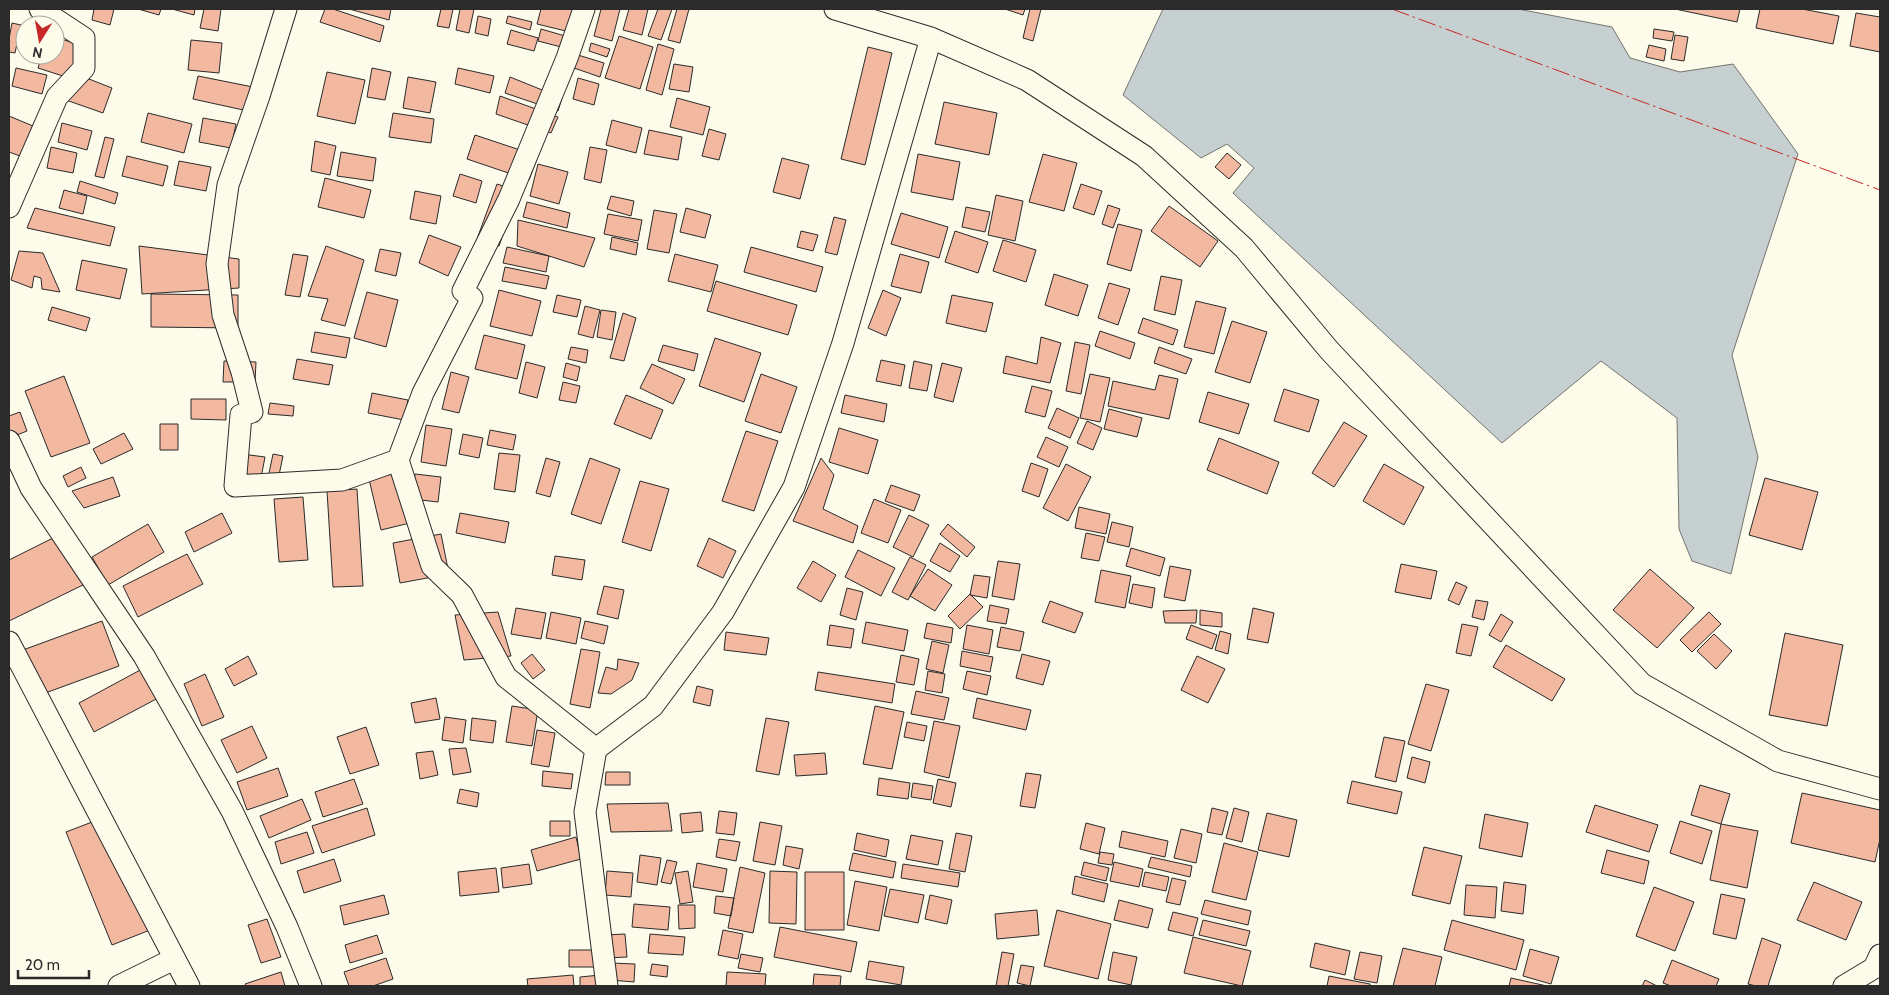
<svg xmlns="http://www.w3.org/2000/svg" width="1889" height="995" viewBox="0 0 1889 995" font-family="Cabin,sans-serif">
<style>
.water{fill:#c7d0d0;stroke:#74746e}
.building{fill:#f2b8a0;stroke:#2b2b2b}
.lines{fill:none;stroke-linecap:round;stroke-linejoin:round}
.street-casing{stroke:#2b2b2b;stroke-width:23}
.street{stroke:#fdfbea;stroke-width:21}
.power{stroke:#c62828;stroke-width:1;stroke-dasharray:18 4 2.5 4;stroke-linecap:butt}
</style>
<rect width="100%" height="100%" fill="#fdfbea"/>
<!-- water -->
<path class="water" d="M1163 9H1518L1612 27 1630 58 1680 72 1733 64 1798 154 1732 355 1758 457 1731 574 1692 561 1679 529 1677 418 1601 361 1502 443 1233 193 1254 168 1227 144 1201 158 1123 95Z"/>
<!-- building -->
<path class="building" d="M94 9H114L110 25 92 20Z
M138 9H161L159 15Z
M172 9H195L194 15Z
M204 9H221L218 31 200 28Z
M325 9H333L384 26 380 42 320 22Z
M349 9H391L389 20Z
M441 9H453L449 28 437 26Z
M460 9H474L469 33 456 30Z
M541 9H576L570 32 537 24Z
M601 9H620L612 41 594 36Z
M629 9H648L642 35 623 30Z
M658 9H672L661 40 648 36Z
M677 9H689L680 43 668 40Z
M1005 9H1025L1023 15Z
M1030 9H1041L1033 41 1023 38Z
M1675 9H1740L1737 22Z
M1760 9H1802L1839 16 1833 44 1756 28Z
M1856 13 1880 17V52L1850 46Z
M478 16 491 19 488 36 475 33Z
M508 16 532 22 530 30 506 23Z
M12 23 21 25 15 53 9 52V39Z
M541 29 572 38 569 49 538 41Z
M1654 29 1674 32 1672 41 1653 38Z
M511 30 538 38 534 51 507 44Z
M1675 35 1688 37 1684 61 1671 59Z
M619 36 653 47 640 89 605 78Z
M55 37 80 45 69 78 38 68 42 55H55Z
M191 40 222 43 219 73 188 70Z
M591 43 610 49 607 57 589 51Z
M658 44 674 49 662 95 646 90Z
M1649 45 1666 49 1664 61 1646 57Z
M868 47 892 53 865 165 841 159Z
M578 55 604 63 600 77 574 68Z
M674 64 693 67 689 92 669 89Z
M16 68 47 75 42 94 12 86Z
M372 68 391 72 385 100 367 97Z
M458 68 494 76 490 93 455 84Z
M327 72 365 80 355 124 317 116Z
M198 76 253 87 248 111 193 99Z
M408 77 436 82 430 113 403 108Z
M510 77 562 98 558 111 505 93Z
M578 78 599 84 594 105 573 99Z
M89 79 112 88 103 113 66 100Z
M500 96 558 117 551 133 496 114Z
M677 98 710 107 703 135 670 127Z
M944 102 997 113 989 155 935 144Z
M148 113 192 124 184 153 141 142Z
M393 113 434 119 431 143 389 137Z
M9 116 33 126 20 156 9 152Z
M203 118 236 124 231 148 199 142Z
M612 120 642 128 636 153 606 145Z
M62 123 92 131 87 150 58 142Z
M709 129 726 134 719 160 702 156Z
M649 130 682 137 678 160 644 154Z
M475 135 538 156 529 180 467 159Z
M105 137 114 139 104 178 95 176Z
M315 141 336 146 330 175 311 171Z
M51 147 77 153 73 173 47 168Z
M590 147 607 150 601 183 584 179Z
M341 152 376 158 373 181 337 176Z
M1227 153 1241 165 1229 179 1215 167Z
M918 154 960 162 953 200 911 192Z
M1043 154 1077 163 1064 211 1029 202Z
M127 156 168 166 163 186 122 176Z
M782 158 809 165 800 199 773 192Z
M179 161 211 167 206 191 174 185Z
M538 164 568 172 559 204 530 196Z
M460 174 482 181 476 203 453 196Z
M325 178 371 190 364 218 318 207Z
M80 181 118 193 115 204 77 192Z
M497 184 518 191 499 246 477 239Z
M1081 184 1102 191 1094 215 1073 208Z
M64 190 87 196 83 214 59 208Z
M415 191 441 196 436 224 410 219Z
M996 195 1023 201 1015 241 988 235Z
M611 196 634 201 631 216 607 209Z
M527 202 570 213 567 228 523 217Z
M1108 205 1120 209 1113 228 1102 224Z
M1169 206 1218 241 1200 267 1151 231Z
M966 207 990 212 985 232 962 227Z
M35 208 115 227 110 246 27 228Z
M686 208 711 215 705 238 680 232Z
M654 210 677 214 669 253 647 249Z
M901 213 948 227 939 258 891 244Z
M608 214 642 220 638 241 604 234Z
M834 217 846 220 837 255 825 252Z
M518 220 595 238 584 267 517 246Z
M1118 224 1142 230 1131 271 1107 264Z
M801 231 818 235 813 251 797 247Z
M955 231 988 242 978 273 945 262Z
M429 235 461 247 448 276 419 263Z
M612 237 638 243 636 255 610 249Z
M1003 240 1036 250 1026 282 993 271Z
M139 246 239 259V288L142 294Z
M326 246 364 260 345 326 321 320 328 299 308 296Z
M507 247 549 256 546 272 503 263Z
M751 247 823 267 816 292 744 272Z
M380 249 401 253 396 276 375 271Z
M19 251 43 253 60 292 42 289 41 278 34 276 32 288 11 280Z
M293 254 308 256 300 297 285 295Z
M675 254 718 265 711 292 668 281Z
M900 254 929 262 921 293 891 286Z
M82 260 127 269 120 299 76 290Z
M505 267 549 276 546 289 502 281Z
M1054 274 1088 285 1078 316 1045 305Z
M1161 276 1182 280 1175 315 1154 310Z
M716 281 797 305 788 335 707 311Z
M1109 283 1130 289 1118 325 1098 318Z
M499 290 541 301 532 336 490 326Z
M883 290 901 298 886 336 868 328Z
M367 292 398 300 386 347 354 338Z
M151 294 238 295V328L151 327Z
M557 295 581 300 577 317 553 312Z
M952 295 993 303 986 332 946 323Z
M1196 301 1226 308 1214 354 1184 347Z
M585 306 600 310 593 338 578 334Z
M52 307 90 318 86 331 48 320Z
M601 310 616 312 612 340 597 337Z
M623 313 636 318 624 361 610 358Z
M1143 318 1178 330 1173 345 1138 333Z
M1232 321 1267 332 1250 383 1215 372Z
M1100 331 1135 343 1130 359 1095 346Z
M315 332 350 338 346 358 311 352Z
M484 335 525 345 517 379 475 369Z
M1041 337 1061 343 1050 383 1003 373 1006 356 1037 364Z
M715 338 761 353 744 402 699 386Z
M1075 342 1090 345 1081 394 1066 391Z
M663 345 698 354 694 371 658 361Z
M571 347 588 350 586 363 568 359Z
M1159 347 1192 359 1186 374 1154 363Z
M297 359 333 365 329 385 293 379Z
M881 360 905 365 901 386 876 381Z
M224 361 256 362 255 382H223Z
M914 361 932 365 927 391 909 388Z
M526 362 545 367 537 398 519 393Z
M566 363 580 367 577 381 563 377Z
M942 363 962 368 953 402 934 397Z
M652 364 685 379 673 404 640 388Z
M451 372 469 377 459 413 442 409Z
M761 374 797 387 781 433 745 421Z
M1090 374 1110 378 1100 422 1080 418Z
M1159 375 1178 379 1169 419 1108 406 1113 381 1155 390Z
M64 376 90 443 51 457 25 391Z
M563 382 580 386 576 403 559 400Z
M1032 386 1052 391 1045 417 1025 412Z
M1284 389 1319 400 1309 432 1274 421Z
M1208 392 1249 404 1239 434 1199 422Z
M372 393 408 400 404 420 368 413Z
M626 395 663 410 651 439 614 424Z
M845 395 887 404 884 422 841 413Z
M191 399H226V420L191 419Z
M270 403 294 406 293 416 268 414Z
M1057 408 1079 418 1070 438 1048 428Z
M1109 409 1142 418 1137 437 1104 429Z
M20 412 27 431 12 437 9 430V416Z
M1087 421 1102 428 1093 450 1077 443Z
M1344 422 1367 436 1334 487 1312 473Z
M160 424H178V450H160Z
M426 425 452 429 446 466 421 462Z
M839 428 878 440 868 474 829 462Z
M490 430 516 435 513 450 487 445Z
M746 431 778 441 754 511 722 501Z
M124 433 133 449 101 464 93 449Z
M463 434 483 438 479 458 459 454Z
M1046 437 1068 447 1059 467 1037 457Z
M1219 438 1279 462 1267 494 1207 470Z
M499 453 520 455 515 492 494 489Z
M242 454 265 457 260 483 238 479Z
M273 454 283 456 278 480 268 478Z
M546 458 560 462 550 497 536 493Z
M590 458 620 469 601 524 571 514Z
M821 458 834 475 823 509 858 526 853 543 793 521Z
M1031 463 1048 469 1039 497 1022 491Z
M1066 464 1091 477 1068 521 1043 508Z
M1384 464 1424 487 1404 525 1363 501Z
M81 467 86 478 68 487 63 476Z
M398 473 410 523 381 530 369 479Z
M415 474 441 477 438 502 412 499Z
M113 477 120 496 84 508 72 491Z
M1765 478 1818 492 1802 550 1749 535Z
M640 481 669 489 651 551 622 542Z
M891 485 920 495 914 511 885 501Z
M357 489 363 586 333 587 327 491Z
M303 497 308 560 279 562 274 499Z
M874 499 901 510 888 543 861 533Z
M1079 507 1110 514 1106 534 1075 528Z
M222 513 232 533 194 552 185 532Z
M460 513 509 522 505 543 456 533Z
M909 515 929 525 913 557 893 547Z
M1112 522 1133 527 1129 547 1107 542Z
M148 524 164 552 108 585 92 557Z
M948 524 975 547 967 557 940 534Z
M1086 533 1105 537 1099 561 1081 558Z
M61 534 85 584 9 621V560Z
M441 534 449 574 400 583 393 543Z
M709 538 736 551 723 578 697 566Z
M940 543 960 556 950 572 930 561Z
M1131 548 1165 558 1160 576 1126 566Z
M858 550 895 568 881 596 845 577Z
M187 554 203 584 138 617 123 586Z
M555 556 585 560 582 580 552 575Z
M910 557 926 565 908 600 892 592Z
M813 561 836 575 821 602 797 588Z
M998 561 1020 564 1014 600 992 596Z
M1401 564 1437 571 1431 599 1395 592Z
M1170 566 1191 570 1185 601 1164 597Z
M928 569 952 585 935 611 910 596Z
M1650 569 1694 608 1657 648 1613 610Z
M1101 570 1131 576 1125 608 1095 602Z
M974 575 990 577 987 598 970 595Z
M1456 582 1467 587 1459 605 1448 600Z
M1133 584 1155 588 1152 608 1129 603Z
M604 586 624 590 618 619 597 614Z
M847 588 863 592 856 620 840 615Z
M970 594 983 607 960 629 948 616Z
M1476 600 1488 602 1484 620 1472 617Z
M1050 601 1083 613 1075 633 1042 622Z
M990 605 1009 609 1006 624 987 621Z
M516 608 546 613 541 639 511 634Z
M1253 608 1274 613 1268 643 1247 639Z
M1197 610 1196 623H1165L1163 611Z
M1200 610 1222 613V627L1200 625Z
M498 612 511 656 464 660 455 615Z
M551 612 581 618 576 644 546 638Z
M1709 612 1721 624 1692 652 1680 640Z
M1501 614 1513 622 1501 642 1489 635Z
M102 621 119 666 29 699 12 654Z
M585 621 608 626 604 644 581 638Z
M866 622 908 630 904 651 862 643Z
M927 623 953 628 951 643 924 638Z
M1462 624 1478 627 1471 656 1456 653Z
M830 625 854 629 851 648 827 645Z
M967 625 993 630 989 654 963 649Z
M1191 625 1217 635 1212 649 1186 639Z
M1001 627 1024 632 1020 651 997 647Z
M1220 631 1231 634 1228 654 1215 650Z
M726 632 769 638 766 655 724 650Z
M1785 633 1843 645 1827 726 1769 715Z
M1714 634 1732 651 1716 669 1697 651Z
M932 641 949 645 943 673 926 669Z
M1506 645 1565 679 1552 701 1493 667Z
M581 649 600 652 590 708 570 704Z
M962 651 993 657 990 672 960 666Z
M532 654 545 670 533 679 521 663Z
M1022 654 1050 661 1043 685 1016 678Z
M901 655 919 659 914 685 896 682Z
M248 656 257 674 234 686 225 669Z
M1197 656 1225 669 1208 703 1181 690Z
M618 659 639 663 632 680 611 694 598 693 606 667 617 670Z
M144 668 160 697 94 732 79 703Z
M928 671 945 674 942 693 925 690Z
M967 671 991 676 987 695 963 689Z
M818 672 895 684 892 703 815 690Z
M205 674 224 717 202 726 184 684Z
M1426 684 1449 690 1431 751 1408 744Z
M697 686 713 690 710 706 693 702Z
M916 691 949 698 944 720 911 714Z
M436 698 440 719 415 723 411 703Z
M977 698 1031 710 1026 730 973 718Z
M512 706 538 710 532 746 506 742Z
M875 706 904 712 892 769 863 764Z
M445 717 466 720 463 743 442 740Z
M472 718 496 721 493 743 470 740Z
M766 718 789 722 779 775 756 771Z
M934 721 960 726 949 778 924 772Z
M907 722 927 726 924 741 904 737Z
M252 726 267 758 237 773 221 740Z
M366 727 379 765 350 774 337 737Z
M537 730 555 733 549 767 531 764Z
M1384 737 1405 741 1396 782 1375 777Z
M466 748 471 772 453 775 449 749Z
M433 751 438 775 420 779 416 753Z
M825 753 827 774 796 776 794 755Z
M1412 757 1430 762 1425 783 1407 778Z
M278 768 288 796 247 810 237 782Z
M543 771 573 774 571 789 542 786Z
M606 772H630V785H605Z
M1026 773 1041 775 1035 808 1020 806Z
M879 778 910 783 908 799 877 795Z
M354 779 363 804 323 817 315 792Z
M938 779 956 783 951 807 933 803Z
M1352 781 1402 792 1397 814 1347 803Z
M913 783 933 786 931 800 911 797Z
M1700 785 1730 794 1721 824 1691 815Z
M460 789 479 793 477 807 457 803Z
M1802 793 1880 810V839L1875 862 1791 843Z
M302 799 311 820 269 838 260 816Z
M668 803 672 831 611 832 607 804Z
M1595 805 1658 825 1649 852 1586 832Z
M367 808 375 835 322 853 312 826Z
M1212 808 1228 812 1222 835 1207 832Z
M1234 808 1249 812 1242 842 1226 838Z
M719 811 737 813 734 835 716 833Z
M701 812 703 831 682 833 680 814Z
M1267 813 1297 820 1289 857 1258 850Z
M1485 814 1528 823 1522 857 1479 848Z
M105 817 150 930 112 945 66 832Z
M550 821H570V836H550Z
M1680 821 1712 831 1702 864 1670 853Z
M760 822 782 826 775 865 753 861Z
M1086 823 1105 828 1099 854 1080 849Z
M1721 824 1758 831 1747 888 1710 880Z
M1181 829 1202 834 1196 863 1174 858Z
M1122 831 1168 841 1165 857 1119 847Z
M307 832 314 853 281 864 275 842Z
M857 833 889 840 886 857 854 850Z
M956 833 972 836 965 872 949 869Z
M911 835 943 841 938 865 906 859Z
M576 837 581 859 537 871 531 850Z
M719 839 740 842 736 861 716 857Z
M1224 843 1258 852 1246 900 1212 892Z
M786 846 803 849 799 869 783 865Z
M1424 847 1462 856 1450 904 1412 895Z
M1607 850 1649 861 1644 884 1601 873Z
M1100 852 1114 854 1112 865 1098 863Z
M853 853 896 862 893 878 849 870Z
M640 855 661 858 657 885 637 882Z
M1151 857 1192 866 1190 877 1148 867Z
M334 859 341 881 304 893 297 871Z
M667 860 677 862 671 884 661 882Z
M1084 862 1109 868 1106 881 1081 875Z
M1114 862 1143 869 1139 887 1110 881Z
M697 863 727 869 723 892 693 887Z
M529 864 532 884 503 888 501 868Z
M903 864 960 873 958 887 901 878Z
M740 867 765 873 753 933 728 928Z
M496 868 499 892 460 896 458 872Z
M607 871 633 873 631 897 605 895Z
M688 871 693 902 680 904 675 873Z
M770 871 797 872 796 924 769 923Z
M805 872H844V930H805Z
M1145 872 1169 877 1166 891 1142 886Z
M1075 876 1108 884 1104 902 1072 894Z
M1172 878 1186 881 1180 905 1166 902Z
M855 881 887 887 879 931 847 925Z
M1504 882 1526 885 1523 914 1501 911Z
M1814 882 1862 902 1846 940 1797 920Z
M1466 885 1497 887 1495 918 1464 915Z
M1654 887 1694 902 1675 951 1636 936Z
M890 889 924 895 918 923 884 916Z
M1721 894 1745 899 1736 939 1713 934Z
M384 895 389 914 344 925 340 906Z
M930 895 952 900 947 924 925 919Z
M716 896 734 898 731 916 714 913Z
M1119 900 1153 909 1148 928 1114 920Z
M1205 900 1251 911 1248 925 1201 914Z
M634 904 670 907 668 930 632 927Z
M678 905H695V928L679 929Z
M1037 910 1039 935 997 939 995 914Z
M1057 910 1111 924 1098 979 1044 966Z
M1173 912 1198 918 1193 936 1168 930Z
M267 919 281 957 261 963 248 925Z
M1203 920 1250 931 1246 946 1199 935Z
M1452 920 1524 940 1516 970 1444 950Z
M780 927 857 942 851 972 774 957Z
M723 930 743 934 738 959 718 955Z
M625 934 627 957 606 958 604 935Z
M650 934 685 937 683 955 648 953Z
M377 935 383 953 350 963 345 945Z
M1193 937 1251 951 1242 986 1184 973Z
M1762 938 1781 945 1768 986H1756L1748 984Z
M1315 943 1350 951 1345 975 1310 967Z
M1403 948 1442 957 1435 986H1393Z
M1530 949 1559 957 1551 984 1523 976Z
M569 950H593L594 967H569Z
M1002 952 1014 954 1008 986H996Z
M1113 952 1137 957 1131 985 1108 980Z
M1360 952 1382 956 1377 983 1354 979Z
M741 954 763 958 760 972 738 968Z
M386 958 393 979 373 986H349L344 972Z
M1672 960 1719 979 1716 986H1671L1663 983Z
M869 961 904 967 901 985 866 979Z
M611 963 635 964 634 982 610 980Z
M652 964 668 966 667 977 650 975Z
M1021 965 1034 967 1030 986 1017 983Z
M281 972 285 986H246L245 984Z
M727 972 766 974 765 986H726Z
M814 974 841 976 840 986H813Z
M573 975 574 986H528L527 979Z
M600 975 601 986H580V977Z
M1329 976 1370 984V986H1327Z
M1511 978 1547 986H1509Z
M1645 980 1657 986H1642Z"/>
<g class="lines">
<!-- street casing -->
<g class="street-casing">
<path id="street" d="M286 9 259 96 228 185 217 264 223 315 242 372 252 412 241 415 235 486 342 480 398 460 432 566 462 595 506 677 596 749
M835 9 931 38 1027 80 1144 156 1244 248 1329 350 1642 684 1778 761 1880 789
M9 207 57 97 84 68V38L40 9
M9 441 31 488 144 656 232 811 287 927 311 986
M398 460 423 393 472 298 463 291 509 199 567 58 584 9
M9 642 189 986
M119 986 174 959
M607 986 585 812 596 749 653 706 723 612 794 487 843 343 931 38
M1844 986 1874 968 1880 955"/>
</g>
<!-- street -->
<use href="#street" class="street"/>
<!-- power -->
<path class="power" d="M1392 9 1880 190"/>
</g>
<!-- border -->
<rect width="1889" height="995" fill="none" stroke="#2b2b2b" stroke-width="20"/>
<!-- north arrow -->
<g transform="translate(40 40) rotate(191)"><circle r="24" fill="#fdfbea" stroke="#a9a89e"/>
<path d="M0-4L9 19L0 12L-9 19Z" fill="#c62828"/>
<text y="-8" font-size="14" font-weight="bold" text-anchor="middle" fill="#2b2b2b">N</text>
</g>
<!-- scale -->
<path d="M18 970v8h71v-8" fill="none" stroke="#2b2b2b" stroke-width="2.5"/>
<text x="25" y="970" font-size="15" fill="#2b2b2b" stroke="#fdfbea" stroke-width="4" paint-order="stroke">20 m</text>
</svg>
